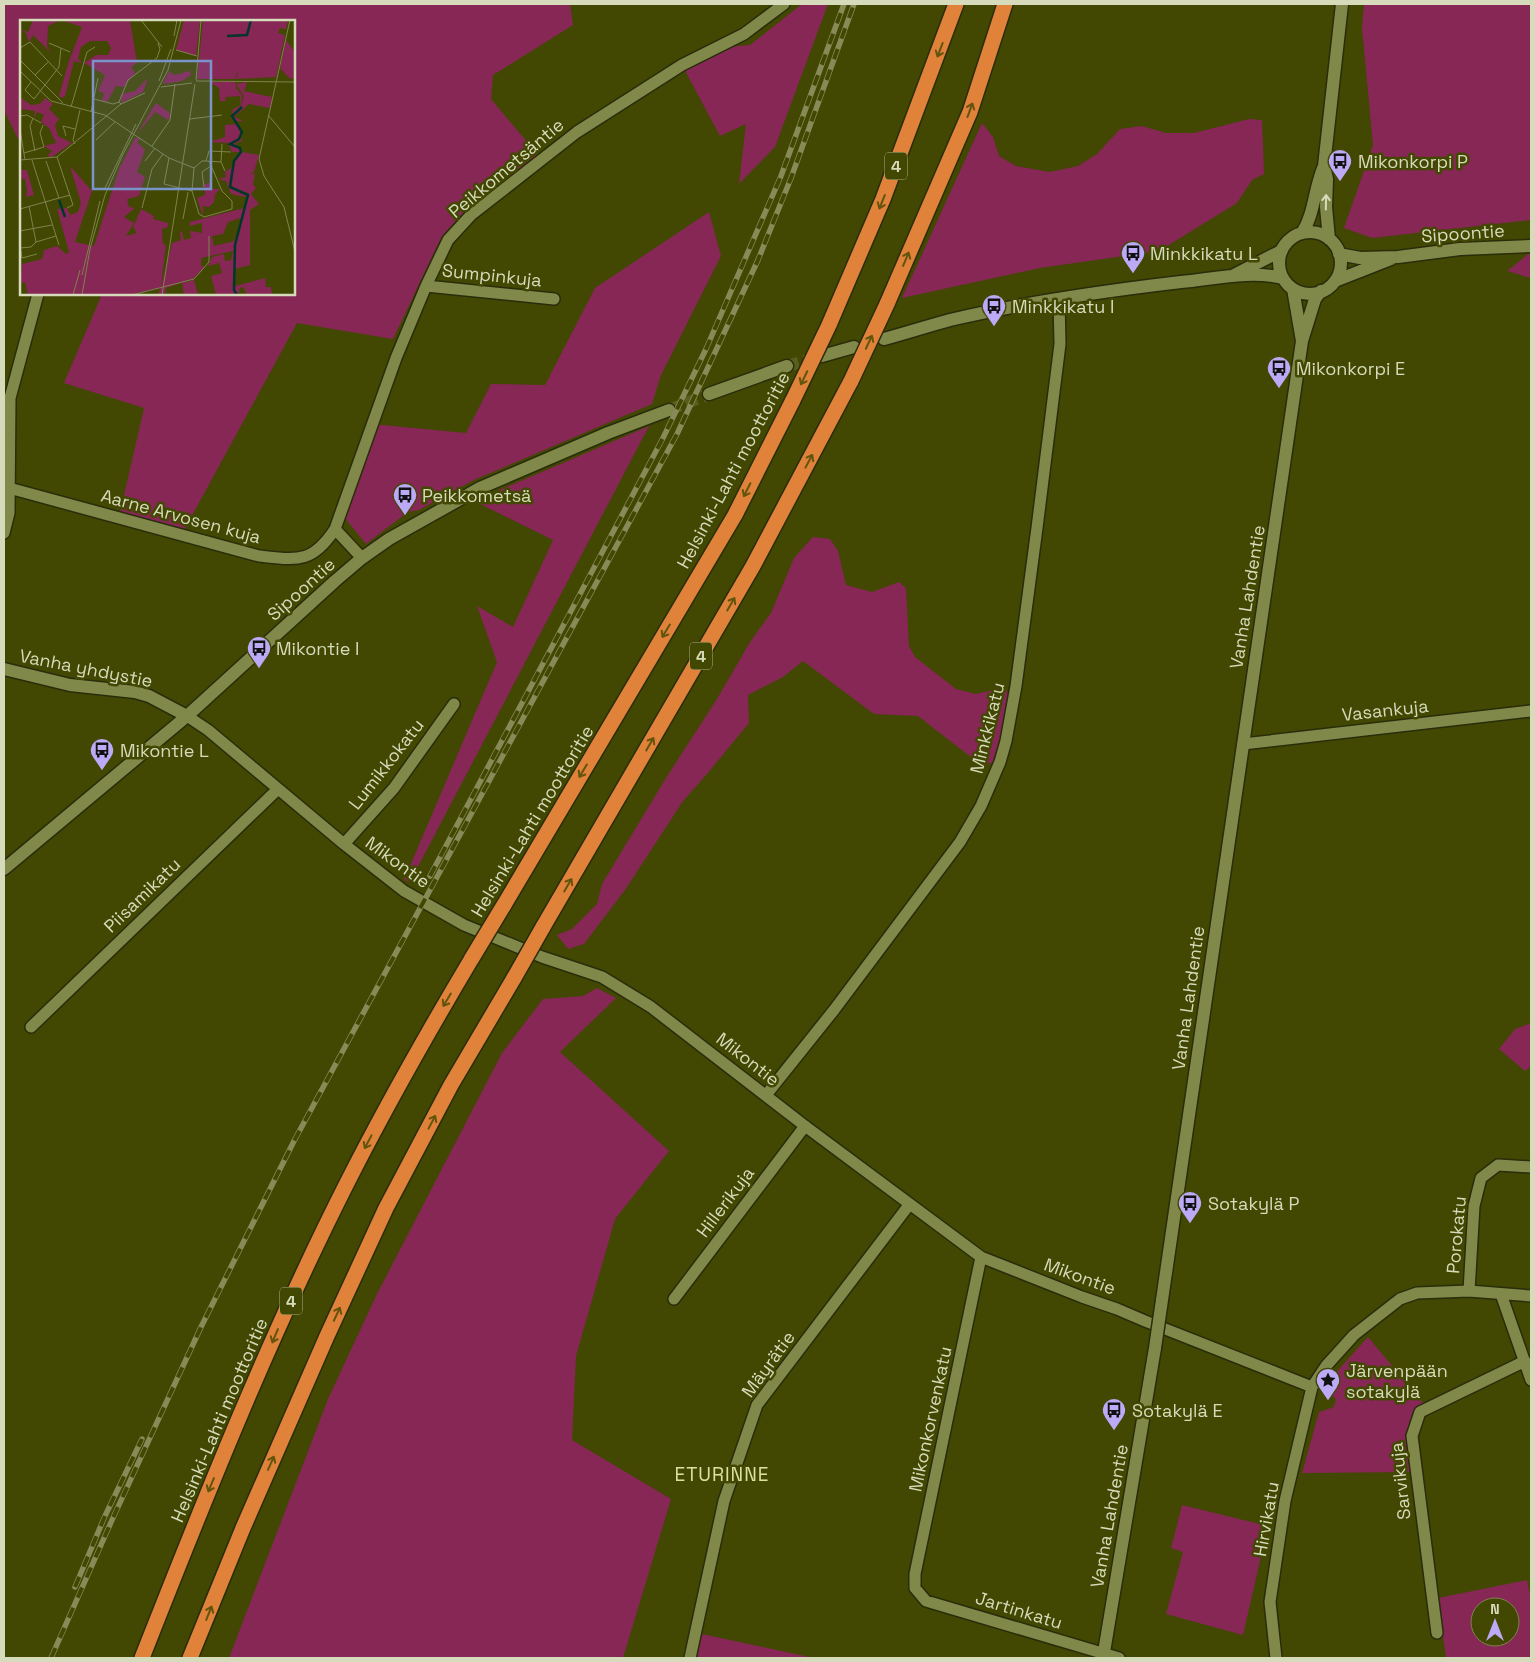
<svg xmlns="http://www.w3.org/2000/svg" width="1535" height="1662" viewBox="0 0 1535 1662" font-family="'Space Grotesk',sans-serif">
<style>
.green{fill:#862755;fill-rule:evenodd}
.lines{fill:none;stroke-linecap:round;stroke-linejoin:round}
.secondary-tunnel{stroke:#585e1e;stroke-width:12;stroke-dasharray:12 6;stroke-linecap:butt}
.street-casing{stroke:#292d0b;stroke-width:14}
.secondary-casing{stroke:#292d0b;stroke-width:15}
.highway-casing{stroke:#292d0b;stroke-width:18}
.street{stroke:#81894a;stroke-width:11}
.secondary{stroke:#81894a;stroke-width:12}
.highway{stroke:#e0823a;stroke-width:15}
.rail-casing{stroke:#868b57;stroke-width:5.5}
.rail{stroke:#424802;stroke-width:4;stroke-dasharray:11;stroke-linecap:butt}
.secondary-bridge-casing{stroke:#292d0b;stroke-width:15;stroke-linecap:butt}
.highway-bridge-casing{stroke:#292d0b;stroke-width:18;stroke-linecap:butt}
.secondary-bridge{stroke:#81894a;stroke-width:12}
.highway-bridge{stroke:#e0823a;stroke-width:15}
.oneway{stroke:#62540d}
.oneway2{stroke:#d6dbbb}
.labels{text-anchor:middle;dominant-baseline:central;stroke-width:5;stroke-linejoin:round;paint-order:stroke}
.shield{fill:#424802;stroke:#aaaf84;stroke-width:1}
.shield-label{font-size:16px;font-weight:bold;fill:#d6dbbb}
.poi-label{font-size:18px;fill:#d6dbbb;stroke:#424802;text-anchor:start}
.street-label{font-size:18px;fill:#d6dbbb;stroke:#424802}
.neighbourhood-label{font-size:19px;letter-spacing:1px;fill:#d9e2a1;stroke:#424802}
.inset-river{fill:none;stroke:#02362c;stroke-width:2.5}
.inset-road{fill:none;stroke:#7d834c;stroke-width:1}
.view{fill:#7a94ca;fill-opacity:0.15;stroke:#7a94ca;stroke-width:2.5}
.inset-edge{fill:none;stroke:#d6dbbb;stroke-width:2.5}
</style>
<rect width="100%" height="100%" fill="#424802"/>
<!-- green -->
<path class="green" d="M4 4H570L573 25 493 75 491 99 538 155 471 204 442 236 393 339 297 323 182 534 119 517 144 408 64 383 102 294H294V21H21V141L18 139 4 110Z
M802 4H828L775 147 739 184 746 124 720 136 682 65 716 48 750 45Z
M1364 4H1531V220L1372 238 1344 228 1373 145 1362 28Z
M1249 119 1262 120 1264 174 1252 180 1237 203 1159 251 1040 268 902 298 982 123 993 137 999 156 1016 166 1050 172 1078 166 1097 154 1120 129 1142 126 1166 133H1194Z
M709 212 721 256 661 375 652 404 474 480 419 510 408 512 366 544 340 512 372 424 466 433 491 384 545 385 595 288Z
M1531 252V278L1507 271Z
M649 426 410 882 404 880 497 662 477 606 513 627 553 540 474 501Z
M813 537 830 539 838 551 846 585 872 592 899 582 906 588 909 646 915 657 956 689 976 694 998 689 1006 690 1008 693 1000 741 993 762 988 764 976 761 918 716 874 714 803 661 783 677 748 695 749 723 707 774 683 801 625 890 584 944 568 949 557 935 572 929 597 904 602 884 666 778 717 699 750 642 771 613 794 558Z
M597 988 616 998 560 1052 669 1151 615 1219 576 1356 572 1440 671 1499 623 1658H229L328 1399 377 1294 502 1053 543 999 583 996Z
M1531 1023V1066L1525 1071 1499 1049 1515 1029Z
M1368 1337 1424 1404C1401 1423 1409 1446 1412 1472L1302 1473 1319 1412 1334 1407 1336 1399 1328 1392 1331 1378Z
M1182 1505 1268 1526 1243 1635 1166 1614 1183 1552 1171 1548Z
M1527 1580 1531 1600V1658H1446L1438 1598ZM1480 1607H1510V1637H1480Z
M702 1634 814 1658H697Z"/>
<g class="lines">
<!-- secondary-tunnel -->
<path class="secondary-tunnel" d="M787 366 818 357
M669 410 709 394"/>
<!-- street casing -->
<g class="street-casing">
<path id="street" d="M426 286 554 299
M9 488 259 556C297 560 312 564 335 529
M4 533 9 513 10 398 38 294
M362 558 335 529 396 358 426 286 448 240 471 215 577 132 682 65 744 34 784 4
M187 716 208 730 344 844 404 891 464 925 542 957 602 977 651 1007 805 1126 981 1257 1082 1297 1117 1309 1145 1321 1312 1387
M1243 744 1531 711
M344 844 394 788 454 704
M31 1027 278 789
M766 1095 834 1010 960 842 981 806 1000 762 1006 741 1016 686 1037 528 1060 344 1059 299
M981 1257 915 1574V1588L926 1601 1119 1658
M1469 1291 1474 1206 1481 1178 1498 1165 1531 1167
M1501 1294 1531 1380
M674 1299 805 1126
M1437 1633 1412 1436 1420 1412 1525 1361
M690 1658 724 1501 757 1405 909 1205
M1276 1658 1270 1602 1285 1501 1312 1387 1326 1366 1354 1335 1400 1299 1417 1293 1469 1291 1531 1296"/>
</g>
<!-- secondary casing -->
<g class="secondary-casing">
<path id="secondary" d="M1279 263a31 31 0 1 1 62 0a31 31 0 1 1-62 0Z
M1302 233C1315 213 1314 188 1324 166
M1329 239 1326 207 1327 179 1324 166 1342 4
M1339 254 1360 258 1398 257 1460 249 1531 246
M1234 275 1281 251
M1335 281 1391 259
M1293 289 1302 341
M884 339C906 333 928 326 950 320 1026 302 1104 291 1181 282 1214 279 1250 270 1283 278
M822 356 854 347
M709 394 787 366
M4 669 70 685 135 692 149 696 187 716
M4 869 187 716 335 581 362 558 389 539 480 488 608 433 669 410
M1162 1300 1302 341 1315 299 1321 291
M1103 1658 1155 1348"/>
</g>
<!-- highway casing -->
<g class="highway-casing">
<path id="highway" d="M887 304 970 112 1005 4
M829 325 883 199 956 4
M504 905 735 515 793 400
M543 927 753 566 851 381
M142 1658C205 1498 269 1337 347 1183 386 1106 428 1032 472 958
M190 1658 243 1528 327 1336 386 1208 451 1085 514 978"/>
</g>
<!-- street -->
<use href="#street" class="street"/>
<!-- secondary -->
<use href="#secondary" class="secondary"/>
<!-- highway -->
<use href="#highway" class="highway"/>
<!-- rail casing -->
<g class="rail-casing">
<path id="rail" d="M430 876 663 438 706 349 781 176 844 4
M75 1587 105 1516 142 1439
M51 1658 112 1520 201 1327 294 1141 677 434 758 260 791 178 854 4"/>
</g>
<!-- rail -->
<use href="#rail" class="rail"/>
<!-- secondary-bridge casing -->
<g class="secondary-bridge-casing">
<path id="secondary-bridge" d="M1155 1348 1162 1300"/>
</g>
<!-- highway-bridge casing -->
<g class="highway-bridge-casing">
<path id="highway-bridge" d="M851 381 887 304
M793 400 829 325
M472 958 504 905
M514 978 543 927"/>
</g>
<!-- secondary-bridge -->
<use href="#secondary-bridge" class="secondary-bridge"/>
<!-- highway-bridge -->
<use href="#highway-bridge" class="highway-bridge"/>
</g>
<!-- one-way arrows -->
<defs><path id="oneway-shaft" d="M-6 0H5M1.5-3L5.5 0L1.5 3" fill="none" stroke-width="1.6" stroke-linecap="round" stroke-linejoin="round" transform="scale(1.25)"/></defs>
<g class="oneway">
<use href="#oneway-shaft" transform="translate(940 50) rotate(111)"/>
<use href="#oneway-shaft" transform="translate(970 110) rotate(-70)"/>
<use href="#oneway-shaft" transform="translate(882 202) rotate(112)"/>
<use href="#oneway-shaft" transform="translate(906 259) rotate(-67)"/>
<use href="#oneway-shaft" transform="translate(869 342) rotate(-65)"/>
<use href="#oneway-shaft" transform="translate(804 378) rotate(116)"/>
<use href="#oneway-shaft" transform="translate(809 461) rotate(-62)"/>
<use href="#oneway-shaft" transform="translate(747 490) rotate(117)"/>
<use href="#oneway-shaft" transform="translate(731 604) rotate(-60)"/>
<use href="#oneway-shaft" transform="translate(666 631) rotate(121)"/>
<use href="#oneway-shaft" transform="translate(650 744) rotate(-60)"/>
<use href="#oneway-shaft" transform="translate(583 771) rotate(121)"/>
<use href="#oneway-shaft" transform="translate(568 885) rotate(-60)"/>
<use href="#oneway-shaft" transform="translate(447 1000) rotate(121)"/>
<use href="#oneway-shaft" transform="translate(432 1122) rotate(-62)"/>
<use href="#oneway-shaft" transform="translate(368 1142) rotate(118)"/>
<use href="#oneway-shaft" transform="translate(337 1314) rotate(-65)"/>
<use href="#oneway-shaft" transform="translate(275 1336) rotate(113)"/>
<use href="#oneway-shaft" transform="translate(271 1463) rotate(-66)"/>
<use href="#oneway-shaft" transform="translate(211 1485) rotate(113)"/>
<use href="#oneway-shaft" transform="translate(209 1613) rotate(-68)"/>
</g>
<use class="oneway2" href="#oneway-shaft" transform="translate(1326 202) rotate(-89)"/>
<!-- icons -->
<defs>
<g id="bus-pin" transform="scale(1.25)"><path d="M0 17L-7.5 6A9.5 9.5 0 1 1 7.5 6Z" fill="#bcaaf6" stroke="#424802"/><path d="M-5-6H5V4H4V6H2V4H-2V6H-4V4H-5ZM-3.5-4V0h7V-4ZM-3.5 1.2v1.5H-2V1.2ZM2 1.2v1.5H3.5V1.2Z" fill="#111"/></g>
<g id="sight-pin" transform="scale(1.25)"><path d="M0 17L-7.5 6A9.5 9.5 0 1 1 7.5 6Z" fill="#bcaaf6" stroke="#424802"/><path d="M0-6L1.8-2.2L6-1.7L2.9 1.2L3.7 5.4L0 3.3L-3.7 5.4L-2.9 1.2L-6-1.7L-1.8-2.2Z" fill="#111"/></g>
</defs>
<g fill-rule="evenodd">
<use href="#bus-pin" x="1340" y="161"/>
<use href="#bus-pin" x="1133" y="253"/>
<use href="#bus-pin" x="994" y="306"/>
<use href="#bus-pin" x="1279" y="368"/>
<use href="#bus-pin" x="405" y="495"/>
<use href="#bus-pin" x="259" y="648"/>
<use href="#bus-pin" x="102" y="750"/>
<use href="#bus-pin" x="1190" y="1203"/>
<use href="#sight-pin" x="1328" y="1380"/>
<use href="#bus-pin" x="1114" y="1410"/>
</g>
<g class="labels">
<!-- shield labels -->
<g class="shield">
<rect x="885" y="152.5" width="22" height="27" rx="4"/>
<rect x="690" y="642.5" width="22" height="27" rx="4"/>
<rect x="280" y="1287.5" width="22" height="27" rx="4"/>
</g>
<g class="shield-label">
<text x="896" y="166">4</text>
<text x="701" y="656">4</text>
<text x="291" y="1301">4</text>
</g>
<!-- poi labels -->
<g class="poi-label">
<text x="1358" y="161">Mikonkorpi P</text>
<text x="1150" y="253">Minkkikatu L</text>
<text x="1012" y="306">Minkkikatu I</text>
<text x="1296" y="368">Mikonkorpi E</text>
<text x="422" y="495">Peikkometsä</text>
<text x="276" y="648">Mikontie I</text>
<text x="120" y="750">Mikontie L</text>
<text x="1208" y="1203">Sotakylä P</text>
<text x="1346" y="1370">Järvenpään<tspan x="1346" dy="21">sotakylä</tspan></text>
<text x="1132" y="1410">Sotakylä E</text>
</g>
<!-- street labels -->
<g class="street-label">
<text transform="translate(506 168) rotate(-40)">Peikkometsäntie</text>
<text transform="translate(1463 233) rotate(-4)">Sipoontie</text>
<text transform="translate(492 275) rotate(6)">Sumpinkuja</text>
<text transform="translate(733 470) rotate(-62)">Helsinki-Lahti moottoritie</text>
<text transform="translate(181 516) rotate(15)">Aarne Arvosen kuja</text>
<text transform="translate(301 589) rotate(-42)">Sipoontie</text>
<text transform="translate(1247 597) rotate(-81)">Vanha Lahdentie</text>
<text transform="translate(86 668) rotate(11)">Vanha yhdystie</text>
<text transform="translate(1385 710) rotate(-6)">Vasankuja</text>
<text transform="translate(987 728) rotate(-76)">Minkkikatu</text>
<text transform="translate(386 764) rotate(-52)">Lumikkokatu</text>
<text transform="translate(532 821) rotate(-59)">Helsinki-Lahti moottoritie</text>
<text transform="translate(398 862) rotate(36)">Mikontie</text>
<text transform="translate(142 895) rotate(-44)">Piisamikatu</text>
<text transform="translate(1188 998) rotate(-82)">Vanha Lahdentie</text>
<text transform="translate(748 1059) rotate(38)">Mikontie</text>
<text transform="translate(725 1202) rotate(-53)">Hillerikuja</text>
<text transform="translate(1456 1235) rotate(-85)">Porokatu</text>
<text transform="translate(1080 1276) rotate(20)">Mikontie</text>
<text transform="translate(768 1364) rotate(-54)">Mäyrätie</text>
<text transform="translate(930 1419) rotate(-78)">Mikonkorvenkatu</text>
<text transform="translate(219 1420) rotate(-67)">Helsinki-Lahti moottoritie</text>
<text transform="translate(1400 1481) rotate(-96)">Sarvikuja</text>
<text transform="translate(1109 1516) rotate(-80)">Vanha Lahdentie</text>
<text transform="translate(1266 1519) rotate(-80)">Hirvikatu</text>
<text transform="translate(1019 1610) rotate(17)">Jartinkatu</text>
</g>
<!-- neighbourhood labels -->
<g class="neighbourhood-label">
<text x="722" y="1474">ETURINNE</text>
</g>
</g>
<!-- overview -->
<g transform="translate(20 20)">
<rect width="275" height="275" fill="#424802"/>
<path d="M13 0H110L117 43 111 47 115 53 104 67 96 66 87 82 82 81 84 73 78 71 85 55 64 43 76 35H88L91 28 87 21H70L61 27 58 39 63 43 54 41 45 76 42 78 39 76 49 41 62 7 41 0 28 6 27 27 32 34 13 15 9 22 6 13 0 10 8 12ZM164 0H180L176 36 156 30ZM183 0H268L266 9 260 8 258 13 265 15 256 57 216 59 219 48 215 59H177ZM266 20 275 32V59L269 58 260 48ZM149 51 154 55 170 51 171 55 162 61 143 64ZM128 58 123 72 101 83 102 74 115 71ZM215 61 216 68 222 75 220 89 224 76 216 64 227 62 224 71 252 77 250 88 229 84 214 97 224 101H215L212 98 213 89 220 86V76L205 77 206 81H200L199 68 189 62ZM0 77 11 85 20 84 25 78 33 84 29 89 39 99 35 105 38 116 52 123 30 138 28 135 32 131 24 126 36 123 29 108 21 102 24 95 17 92 14 98 15 91 0 89ZM136 83 151 94 148 100 135 92 117 114ZM218 104 222 121 215 123 221 132H212L208 123 189 122 205 117V105ZM115 118H121L117 122 125 130 117 152 125 157 119 176 107 179 109 187 115 188 104 197 114 203 106 216 117 213 113 207 121 189 134 196 133 199 148 203V207L142 209 143 225 146 224 141 267 152 223 161 220 160 212 162 211 164 220 171 218 170 211 182 213V203L170 206V202L224 188 228 173 215 169 210 163 215 141 222 132 239 135 234 152 230 153 235 154 233 164 236 168 231 174 239 184 230 190V245L215 249V266L245 258 246 267H251L252 275H226L224 267 220 268 218 275H196L191 256 202 253 199 243 188 246 192 237 204 234 205 241 211 240 213 231 181 238V246H185L173 259 146 268 145 275H133L139 273 140 268 110 275H8L5 262 0 264 2 244 22 239 24 230 37 226 46 234 49 232 37 189 47 188 50 195 58 192 61 183 50 146 72 171 55 222 74 226 99 149ZM221 198 220 208 214 221 194 226 192 216 203 214 208 202ZM212 147 209 166 227 174 226 177 211 174 206 161 198 159 206 157 205 152ZM0 150H7L14 175 6 177 7 170 5 159 0 158ZM191 163 192 169H200L195 174 194 182 189 187 183 186V196L177 178 185 175 184 164ZM174 260 178 275H164L162 263Z" fill="#862755" fill-rule="evenodd"/>
<path class="inset-river" d="M207 16 227 15 231 0M39 180 45 197M217 275 214 270 215 225 228 175 210 167 214 141 221 132 220 128 210 124 219 119 222 112 212 96 222 87"/>
<path class="inset-road" d="M121 0 142 27M270 0 239 139 244 156 264 187 275 232M154 16 157 0M29 23 50 32M0 28 10 22 42 56M156 30 177 36M0 40 43 83M0 51 31 81 85 95 149 138 174 148M15 55 28 42M176 60 181 0M139 61 151 29M176 61 275 62M11 62 5 70 14 79 39 47 41 28M141 67 172 63M74 79 93 84 99 82M101 84 99 82 108 60 137 38 140 29 138 23M51 87 67 32 75 27M71 92 78 58M248 95 275 127M0 96 7 95 21 103M13 98 10 106 15 131M170 99 202 95M0 109 5 140M46 116 43 106 55 109M76 120 95 102M55 124 53 120 60 90M202 124 201 142 205 151M132 126 150 100 155 64M4 133 24 127 20 113 23 105M37 137 53 185 47 188M149 138 144 164 172 171M0 140 37 137 101 84 125 73M12 140 39 225M26 141 39 178M125 141 135 128M186 141 189 131 211 132M189 141 202 171 212 181V189L184 197 179 194 172 171 174 148 182 141H186L201 142M184 167 182 152 191 146M84 170 116 104M9 186 16 222M122 188 132 149 143 134M0 189 50 175M163 199 168 172M0 211 32 205M0 225 2 238 17 234M0 228 11 227 16 222 36 216M62 255 80 181M53 275 60 250M62 275 70 229 85 175 103 134 148 50 161 0M112 275 174 259 189 242V216M142 275 175 64"/>
<path class="view" d="M73 41H191V169H73Z"/>
<rect width="275" height="275" class="inset-edge"/>
</g>
<!-- border -->
<rect width="1535" height="1662" fill="none" stroke="#d6dbbb" stroke-width="10"/>
<!-- north arrow -->
<g transform="translate(1495 1622)"><circle r="24" fill="#424802" stroke="#7d834c"/>
<path d="M0-4L9 19L0 12L-9 19Z" fill="#bcaaf6"/>
<text y="-8" font-size="14" font-weight="bold" text-anchor="middle" fill="#d6dbbb">N</text>
</g>
</svg>
